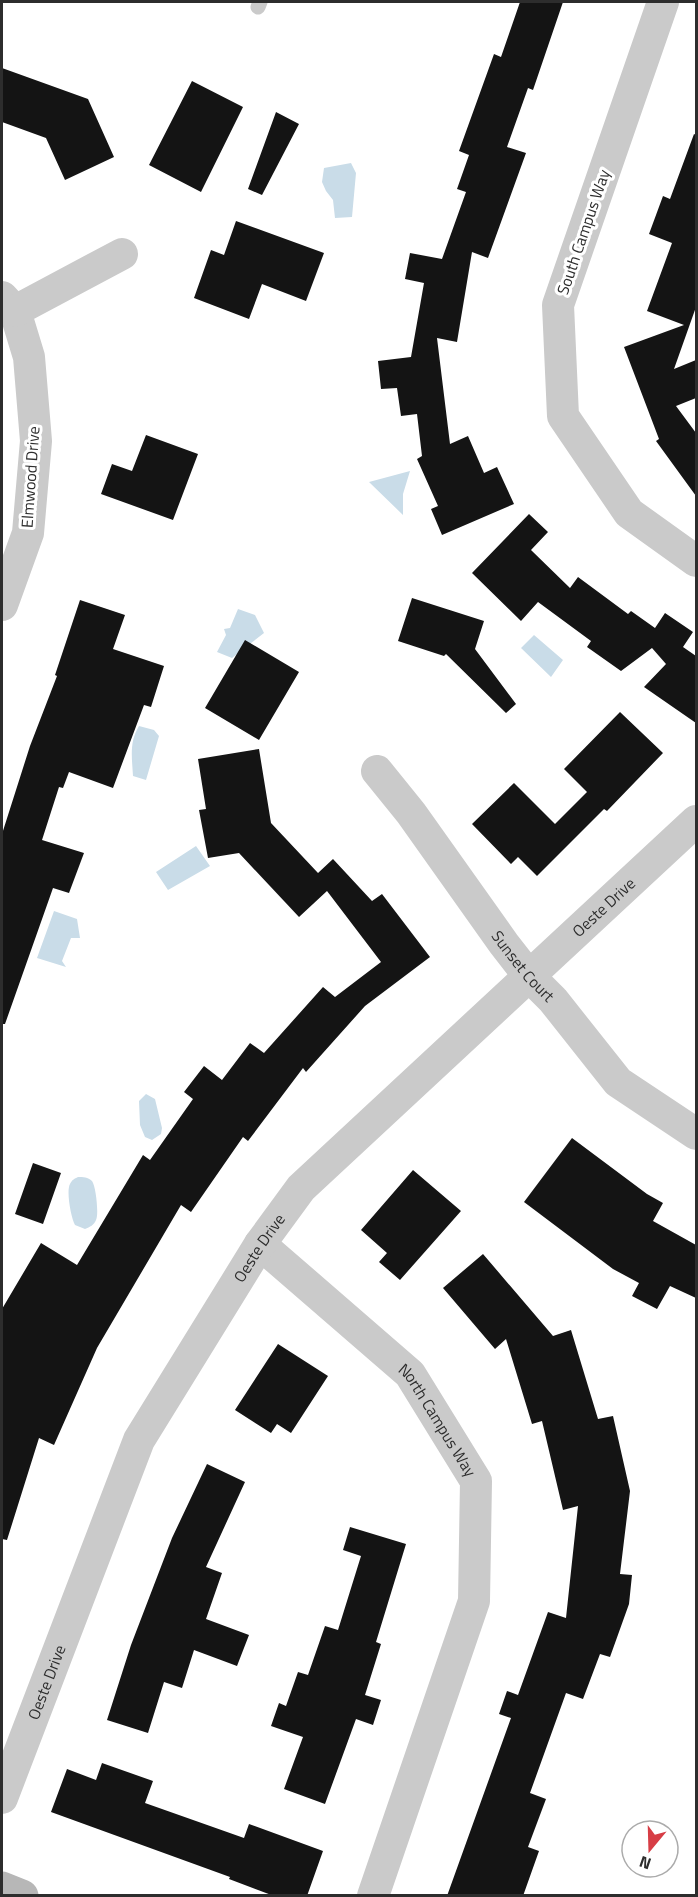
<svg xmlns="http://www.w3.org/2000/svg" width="698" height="1897" viewBox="0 0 698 1897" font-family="'Titillium Web',sans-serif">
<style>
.water{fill:#c9dce8}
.building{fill:#141414}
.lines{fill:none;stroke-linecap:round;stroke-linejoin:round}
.lane{stroke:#cacaca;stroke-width:15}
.street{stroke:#cacaca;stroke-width:32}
.secondary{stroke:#b7b7b7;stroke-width:33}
.labels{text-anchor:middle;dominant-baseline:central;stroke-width:6;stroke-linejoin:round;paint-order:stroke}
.street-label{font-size:16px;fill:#2d2d2d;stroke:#fff}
</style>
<rect width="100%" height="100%" fill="#fff"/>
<!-- water -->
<path class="water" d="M351 163 356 173 352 217 335 218 333 200 326 191 322 182 324 168Z
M410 471 403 494V515L369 482Z
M238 609 255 615 264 633 232 658 217 652 226 635 224 629 230 628Z
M534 635 563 660 551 677 521 648Z
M139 726 154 730 159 736 146 780 133 776C132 758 129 742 139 726Z
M196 846 210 866 168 890 156 872Z
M54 911 77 919 80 938H71L62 961 66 967 37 958Z
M146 1094 155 1099 162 1128 161 1134 152 1140 145 1137 140 1125 139 1101Z
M78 1177C83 1177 88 1177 92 1181 96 1186 99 1215 96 1220 94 1225 90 1227 85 1229L75 1225C71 1218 66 1191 70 1184 73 1179 74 1179 78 1177Z"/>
<!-- building -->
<path class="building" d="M520 2H563L533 90 528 88 507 147 526 153 488 258 472 252 457 342 437 338 450 444 468 436 484 473 497 467 514 504 442 535 431 509 438 506 417 459 422 456 417 414 401 416 397 388 381 389 378 361 411 357 424 283 405 279 410 253 442 259 466 192 457 189 469 155 459 151 494 54 501 57Z
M2 68 88 99 114 157 65 180 46 138 2 122Z
M192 81 243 107 201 192 149 165Z
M276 112 299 124 262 195 248 189Z
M694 134 696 135V307L674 369 696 360V398L676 406 696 433V496L656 441 659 439 624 347 684 325 647 311 672 243 649 234 663 196 670 199Z
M236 221 324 253 306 301 262 284 249 319 194 298 211 250 224 255Z
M146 435 198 454 173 520 101 494 112 464 132 471Z
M529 514 548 532 531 550 570 588 578 577 628 614 631 611 655 628 665 613 693 632 683 647 696 656V723L644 687 666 664 652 648 621 671 587 647 591 641 538 602 521 621 472 573Z
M412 598 484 621 475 649 516 704 506 713 446 654 444 656 398 641Z
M80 600 125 615 113 649 164 666 151 707 144 705 113 788 69 772 63 788 59 787 42 840 84 853 69 893 53 888 5 1024H2V834L30 746 57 676 55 675Z
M245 640 299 672 259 740 205 708Z
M620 712 663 753 607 811 604 809 537 876 518 857 511 864 472 824 514 783 555 824 587 792 564 769Z
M259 749 271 823 318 873 333 859 372 901 382 894 430 957 365 1006 306 1072 303 1068 248 1141 243 1137 191 1212 181 1205 97 1348 54 1445 39 1438 7 1540 2 1539V1309L41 1243 77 1265 143 1155 150 1160 193 1099 184 1092 204 1066 222 1080 250 1043 264 1053 323 987 335 997 381 962 327 891 299 917 239 853 208 858 199 810 206 809 198 759Z
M572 1138 647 1194 663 1203 653 1221 696 1245V1298L670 1286 657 1309 632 1296 639 1283 613 1269 524 1202Z
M33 1163 61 1173 43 1224 15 1214Z
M413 1170 461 1211 400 1280 379 1262 387 1253 361 1230Z
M483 1254 553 1336 571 1330 598 1419 613 1416 630 1491 620 1574 632 1575 629 1604 610 1657 600 1654 583 1699 566 1693 530 1793 546 1799 528 1847 539 1851 523 1896H447L511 1718 499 1714 507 1691 518 1695 548 1612 566 1618 578 1506 563 1510 542 1421 532 1424 506 1339 495 1349 443 1288Z
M278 1344 328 1376 291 1433 277 1424 271 1433 235 1410Z
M207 1464 245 1482 206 1567 222 1573 206 1619 249 1635 237 1666 194 1650 182 1688 164 1682 148 1733 107 1720 131 1645 172 1538Z
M350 1527 406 1544 376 1642 381 1644 365 1695 381 1700 373 1725 356 1719 325 1804 284 1789 303 1737 271 1726 279 1703 286 1706 298 1672 308 1675 325 1626 338 1630 361 1556 343 1550Z
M102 1763 153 1781 145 1803 244 1838 249 1824 323 1851 307 1896H274L229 1879 230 1877 51 1812 67 1769 96 1780Z"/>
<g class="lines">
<!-- lane -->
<path class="lane" d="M258 7 260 2"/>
<!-- street -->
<g class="street">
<path d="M663 2 558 305 563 416 629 513 696 561"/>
<path d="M2 297 15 311 29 357 36 441 28 533 2 605"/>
<path d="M15 311 122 254"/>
<path id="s1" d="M377 771 411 813 504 944 529 976 553 1000 618 1082 696 1134"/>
<path id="s2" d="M260 1244 410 1374 476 1481 474 1601 373 1896"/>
<path id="s3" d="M2 1798 139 1440 260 1244 301 1188 696 821"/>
</g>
<!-- secondary -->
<path class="secondary" d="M2 1888 22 1896"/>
</g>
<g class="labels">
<!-- street labels -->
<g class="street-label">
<text transform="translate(583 232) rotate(-71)">South Campus Way</text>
<text transform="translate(30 477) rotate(-86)">Elmwood Drive</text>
<text stroke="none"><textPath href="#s3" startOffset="1096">Oeste Drive</textPath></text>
<text stroke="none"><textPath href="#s1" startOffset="244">Sunset Court</textPath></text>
<text stroke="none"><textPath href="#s3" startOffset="610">Oeste Drive</textPath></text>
<text stroke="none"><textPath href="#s2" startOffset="252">North Campus Way</textPath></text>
<text stroke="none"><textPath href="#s3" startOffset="124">Oeste Drive</textPath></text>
</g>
</g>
<!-- border -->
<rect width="698" height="1897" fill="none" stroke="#2d2d2d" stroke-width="6"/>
<!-- north arrow -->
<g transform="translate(650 1849) rotate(199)"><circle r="28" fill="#ffffff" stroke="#ababab" stroke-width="1.5"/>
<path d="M0-4.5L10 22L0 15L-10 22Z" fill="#d73d45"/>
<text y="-9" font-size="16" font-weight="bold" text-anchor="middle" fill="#2d2d2d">N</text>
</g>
</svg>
